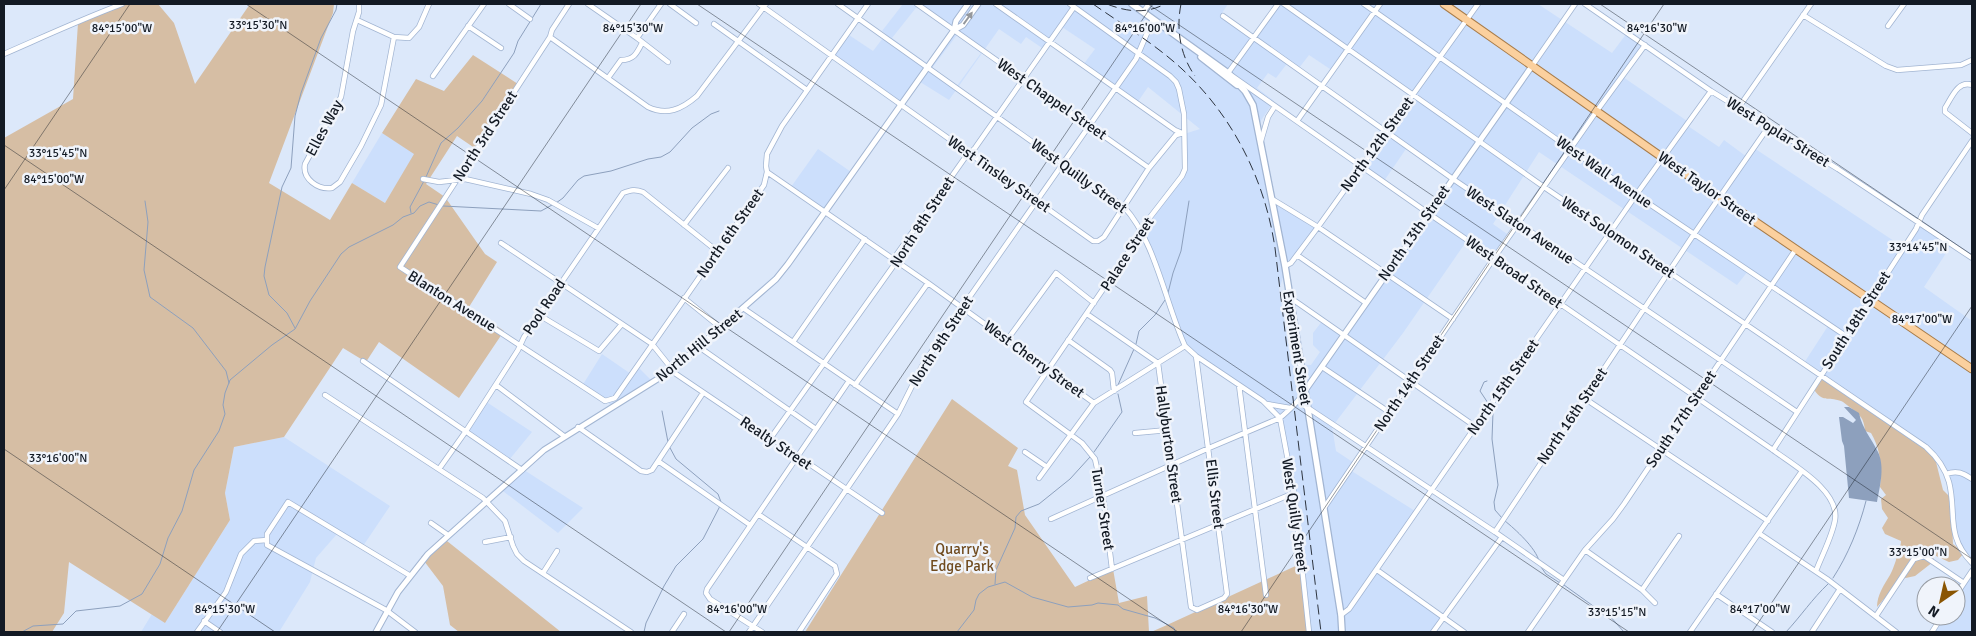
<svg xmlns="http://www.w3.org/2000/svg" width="1976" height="636" viewBox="0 0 1976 636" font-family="Signika,sans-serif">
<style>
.built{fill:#ccdffc;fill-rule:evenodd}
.green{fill:#d6bea4}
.water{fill:#8da0bd}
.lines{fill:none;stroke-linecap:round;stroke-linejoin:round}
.stream{stroke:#8da0bd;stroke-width:1}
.minor-casing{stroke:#a2b5d2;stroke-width:6}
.tertiary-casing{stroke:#a2b5d2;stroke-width:7}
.secondary-casing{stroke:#a2b5d2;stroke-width:8}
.primary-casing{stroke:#a87c4a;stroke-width:9}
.minor{stroke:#fff;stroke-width:4.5}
.tertiary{stroke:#fff;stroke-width:5}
.secondary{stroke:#fff;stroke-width:5.5}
.primary{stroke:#fbd09e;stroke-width:7}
.rail{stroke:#2d343f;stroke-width:1;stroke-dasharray:10 5;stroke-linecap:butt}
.oneway{fill:#95989c}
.ticks{fill:none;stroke:#131a24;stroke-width:1;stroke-opacity:0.45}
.labels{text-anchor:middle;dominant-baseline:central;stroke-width:5;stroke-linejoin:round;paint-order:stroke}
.street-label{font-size:15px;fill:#131a24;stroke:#f0f4fb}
.park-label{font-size:15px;fill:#704b1f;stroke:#f0f4fb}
.ticks-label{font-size:12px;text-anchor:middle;fill:#131a24;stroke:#f0f4fb;stroke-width:5;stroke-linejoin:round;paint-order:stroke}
</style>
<rect width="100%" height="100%" fill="#dce8fa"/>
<!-- built -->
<path class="built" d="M903 4H919L892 38 929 65 955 31 919 4H1228L1222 13 1254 37 1278 4H1538L1612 53 1627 33 1644 47 1623 77 1690 123 1688 126 1719 147 1724 140 1747 157 1754 148 1903 247 1920 223 1952 244 1924 287 1972 321V568L1969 558 1952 536 1950 479 1941 459 1921 441 1804 363 1828 326 1748 271 1737 285 1539 152 1493 224 1510 236 1495 258 1468 239 1403 333 1332 427 1336 451 1354 463 1350 470 1415 511 1375 568 1444 615 1432 632H1309L1302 563 1281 418 1186 347 1143 233 1185 170 1184 134 1200 129 1148 87 1137 103 1083 65 1095 49 1062 27 1045 50 1026 37 1021 44 999 29 949 100 917 80 901 104 831 54 846 33 873 51 886 34 882 31ZM957 35 981 53 957 86 932 68ZM1348 48 1414 93 1363 166 1384 181 1408 146 1453 178 1344 334 1323 320 1313 333V345L1320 352 1311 365 1291 364 1279 289 1284 275 1318 227 1272 196 1260 122 1274 101 1257 88 1268 73 1276 78 1289 61 1299 68 1309 55 1333 71Z
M382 133 415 154 385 203 352 183Z
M818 149 854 174 828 212 791 187Z
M602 354 631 374 637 366 652 381 611 405 582 386Z
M485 401 532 432 509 460 465 431Z
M284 437 390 506 361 549 337 534 316 558 310 582 279 632H141L152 614 165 623 230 520 225 493 234 447Z
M521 468 583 508 558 533 499 488Z
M1972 570V632H1930L1941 616H1956V594Z"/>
<!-- green -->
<path class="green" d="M126 4H158L174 23 195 84 250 4H334L333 13 269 183 330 220 352 183 385 203 414 154 382 133 416 79 444 91 473 55 518 84 476 149 457 136 426 184 445 197 485 254 497 262 469 307 504 331 459 398 379 342 366 362 343 348 284 437 234 447 225 493 230 520 165 623 69 562 64 613 52 632H4V138L73 99 78 23Z
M1821 375 1934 454 1943 490 1951 498 1953 544 1964 553 1958 560 1949 562 1934 555 1933 562 1915 576 1901 579 1877 607C1877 595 1884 585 1890 575 1892 572 1895 563 1896 560 1897 557 1896 554 1897 552 1899 548 1901 546 1901 541L1885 534 1882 528 1888 518 1882 509 1881 499 1886 495 1880 487C1882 467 1881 450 1871 433L1865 431C1864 418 1860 415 1851 408 1848 406 1844 402 1841 401 1827 396 1823 404 1813 388Z
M952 399 1018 448 1008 466 1017 470 1025 515 1075 587 1113 569 1119 603 1147 596 1149 632H805Z
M442 537 561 632H459L450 625 443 586 421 557Z
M1302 563 1309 632H1151L1167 625Z"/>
<!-- water -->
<path class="water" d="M1844 407H1849L1859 413C1862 428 1871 438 1878 452 1885 467 1880 486 1877 502L1849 498 1844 446 1842 441 1839 417H1843L1853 423 1856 420Z"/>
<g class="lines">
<!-- stream -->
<path class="stream" d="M426 177 441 143 458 128 482 101 514 53 518 41 541 4
M145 201 148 222 144 270 150 297 193 328 226 371 229 383
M556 203 563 198 578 180 584 176 611 171 648 159 661 157 670 152 692 128 711 114 719 111
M443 206 541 211 552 205
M411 213 410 207 424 181
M1168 293 1173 273 1181 251 1189 201
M295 328 287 313 269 295 264 276 265 267 282 187 291 168 295 116 301 93 321 38 336 10 337 4
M1136 344 1139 331 1155 315 1165 300
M1487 381 1484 382 1480 391 1488 403
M1118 385 1134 349
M1491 406 1493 412 1492 439 1498 485 1494 502 1495 510 1502 518
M662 411 668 442
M669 446 676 459 718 494 721 502
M1094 452 1122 412 1118 394
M1505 521C1515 529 1536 548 1539 561
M1541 567 1546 574 1560 583
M1833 578C1848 555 1859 528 1866 501
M995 584 996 570 1015 528 1016 517 1021 511 1039 504 1070 479 1090 457
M1564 585 1596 608 1608 614 1624 632
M22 632 33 626 63 624 76 611 120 606 142 594 160 564 168 538 182 511 194 470 219 431 225 414 223 405 225 393 230 380 272 345 295 329 310 301 341 254 349 247 393 225 403 217 414 213 420 206 429 202 439 205
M644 632 646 623 664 586 676 566 703 539 720 506
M957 632 974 610 976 600 979 594 988 587 1005 582 1032 597 1068 607 1092 605 1098 603 1118 605 1123 609 1155 618 1174 628 1175 632
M1786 632C1801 616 1812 599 1828 584"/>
<!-- minor casing -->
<g class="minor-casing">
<path id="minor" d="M359 4V12L353 31 341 97 305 164C302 179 318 190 332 188L340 182 361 146 381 105 394 37
M509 4 530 19
M569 4 552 30 550 37 400 267 605 401 615 398 764 185 767 172 766 166 767 154 782 126 868 4
M588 4 637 38 668 62
M670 4 696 23
M759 4 1093 241H1098L1104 237 1149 168 1176 135 1184 133
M838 4 1124 207C1155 240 1166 305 1185 346L1196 356 1263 401 1280 418 1294 493 1309 632
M917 4 1149 168
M996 4 1175 130 1182 133
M1070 4 1170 76 1176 82 1179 89 1184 114 1185 169 1182 176 1144 225 1138 238 1026 402 1082 443 1095 459 1103 495 1112 569
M1278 4 1228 73 1428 213 1773 450C1793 465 1840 491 1835 520 1832 537 1822 555 1816 571
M1284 4 1544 187 1926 447C1936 456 1945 468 1949 482 1957 514 1945 535 1972 563
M1364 4 1636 195 1846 336
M1585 4 1711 91 1838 169 1972 258
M1143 12 1149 4
M1803 15 1886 66 1897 70 1961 65 1972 60
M1223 16 1453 179 1797 412
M357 20 394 37 409 38 419 27 429 4
M714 24 807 90
M468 26 501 48
M1888 26 1904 4
M550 37 648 107C667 116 682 109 697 96L766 4
M637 38 661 4
M4 54C43 37 82 19 122 4
M1532 66 1575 4
M433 76 484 4
M608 78 621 60C634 60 637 53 642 43
M1972 85C1958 80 1952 97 1945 108V112L1972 133
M1739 107 1811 4
M1297 121 1380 4
M1261 141 1268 117 1275 106
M767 172 928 283 1094 403
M423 179 439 182 465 179 531 194 548 200 598 228
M1272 199 1318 227 1453 319
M684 225 728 168
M501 243 652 344 676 374 882 513
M1297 255 1366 303
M1285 266 1291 263 1318 227 1478 4
M684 298 721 328
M1290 300 1295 301 1476 427
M743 308 898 414
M1087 314 1158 363 1191 607 1197 610 1224 598 1227 594 1196 356
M539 315 599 351 622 324
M1007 340 1056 273 1094 303
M1068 340 1110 370 1112 373 1114 391
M793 342 865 239
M699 347 816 429
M363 361 522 470
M1322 367 1389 412
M496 385 564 436
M855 385 928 283
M1239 385 1266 595
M325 395 483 498 505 521 513 546 517 554 524 561 631 632
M1584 398 1768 521
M1299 402 1495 532 1564 580
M1267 404 1290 408
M578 427 641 471 647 472 652 470 658 461 703 393
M1135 433 1168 430
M770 439 894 265 897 254 964 159 975 148 1074 7
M1773 450 1916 229 1922 215 1972 141
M1025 452 1047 467
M658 461 750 525
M439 469 466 431 518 350 524 337 623 193C631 190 635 189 643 192L717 251
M1946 474C1957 470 1963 473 1972 479
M1039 478 1094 403 1185 346
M1324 508 1494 258 1596 112 1645 45
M758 514 835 566 837 574 799 632
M1051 519 1209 448 1280 418C1289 410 1298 403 1304 392
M431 523 448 535
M1495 532 1694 234 1769 126
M1760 534 1827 579 1896 632
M485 542 511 537
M1585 550 1642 590 1655 603
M1377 570 1464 632
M543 573 557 551
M409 575 288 502 267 534V545L386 610 415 632
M1090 578 1294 493
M1642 590 1679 536
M1716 594 1772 632
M1956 595 1972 571
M1341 615 1349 609 1636 195 1711 91
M1876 616 1914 559 1924 556 1964 583
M204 621 220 632
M197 632 226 592 241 554 254 541 267 540
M672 632 684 614
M749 632 898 414 921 368 936 345 1136 59 1153 19
M762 632 710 599 706 593 707 589 849 381
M1433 632 1502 537
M1528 632 1585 550 1613 519 1624 504 1796 249
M1690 632 1802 471
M1812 632 1840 589
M1932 632 1942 616"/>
</g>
<!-- tertiary casing -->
<g class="tertiary-casing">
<path id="tertiary" d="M954 30 963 25 978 4
M1304 392 1532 66
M376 632 398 592 428 554 544 450 672 370 776 279 788 264 954 30 956 21 968 4"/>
</g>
<!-- secondary casing -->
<g class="secondary-casing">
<path id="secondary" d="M1132 4 1228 73 1245 91 1253 105 1285 266 1341 615 1342 632
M1201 57 1237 85"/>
</g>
<!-- primary casing -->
<g class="primary-casing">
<path id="primary" d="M1444 4 1703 186 1972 369"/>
</g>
<!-- minor -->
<use href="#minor" class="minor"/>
<!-- tertiary -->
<use href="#tertiary" class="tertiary"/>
<!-- secondary -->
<use href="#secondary" class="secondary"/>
<!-- primary -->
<use href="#primary" class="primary"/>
<!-- rail -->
<path class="rail" d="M1093 4C1123 25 1155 44 1182 69 1233 116 1265 180 1275 248L1321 632
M1107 4C1127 12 1146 14 1165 4
M1181 4C1176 29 1180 55 1195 76"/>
</g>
<!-- one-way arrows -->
<defs><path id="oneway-solid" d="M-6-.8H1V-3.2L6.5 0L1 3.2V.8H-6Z" transform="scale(1.25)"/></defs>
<use class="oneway" href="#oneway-solid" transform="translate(968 18) rotate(-54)"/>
<!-- ticks -->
<path class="ticks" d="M246 4 1178 632M697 4 1629 632M1148 4 1972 559M1600 4 1972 255M4 145 726 632M4 190 130 4M4 449 275 632M217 632 641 4M729 632 1153 4M1241 632 1664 4M1752 632 1972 306"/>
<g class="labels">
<!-- street labels -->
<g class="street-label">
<text transform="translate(1052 99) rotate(35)">West Chappel Street</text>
<text transform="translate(324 128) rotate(-62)">Elles Way</text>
<text transform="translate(1778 132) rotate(32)">West Poplar Street</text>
<text transform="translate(485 136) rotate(-57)">North 3rd Street</text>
<text transform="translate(1377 144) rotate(-54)">North 12th Street</text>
<text transform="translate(1604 172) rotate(35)">West Wall Avenue</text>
<text transform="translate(999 174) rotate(35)">West Tinsley Street</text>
<text transform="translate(1079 176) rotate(36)">West Quilly Street</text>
<text transform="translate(1707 188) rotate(35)">West Taylor Street</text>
<text transform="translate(922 222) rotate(-57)">North 8th Street</text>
<text transform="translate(1520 225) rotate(34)">West Slaton Avenue</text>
<text transform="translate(730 233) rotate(-55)">North 6th Street</text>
<text transform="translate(1414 233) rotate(-55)">North 13th Street</text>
<text transform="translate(1618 237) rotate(34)">West Solomon Street</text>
<text transform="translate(1127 254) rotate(-57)">Palace Street</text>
<text transform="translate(1514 272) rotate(35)">West Broad Street</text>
<text transform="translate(452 301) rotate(32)">Blanton Avenue</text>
<text transform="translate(544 307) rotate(-56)">Pool Road</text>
<text transform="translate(1856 320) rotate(-57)">South 18th Street</text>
<text transform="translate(941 341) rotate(-57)">North 9th Street</text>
<text transform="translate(699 345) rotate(-39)">North Hill Street</text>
<text transform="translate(1297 348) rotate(81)">Experiment Street</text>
<text transform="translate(1034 359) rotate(36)">West Cherry Street</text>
<text transform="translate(1409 383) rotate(-56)">North 14th Street</text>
<text transform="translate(1503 387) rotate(-55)">North 15th Street</text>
<text transform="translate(1572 416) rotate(-56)">North 16th Street</text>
<text transform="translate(1681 419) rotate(-56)">South 17th Street</text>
<text transform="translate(776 443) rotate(34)">Realty Street</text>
<text transform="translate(1169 444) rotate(82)">Hallyburton Street</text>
<text transform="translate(1215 494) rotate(83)">Ellis Street</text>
<text transform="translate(1103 509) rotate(81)">Turner Street</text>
<text transform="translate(1295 515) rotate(82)">West Quilly Street</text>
</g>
<!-- park labels -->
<g class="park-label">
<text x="962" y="549">Quarry's<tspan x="962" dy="17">Edge Park</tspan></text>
</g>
</g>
<g class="ticks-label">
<text x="258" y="29">33°15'30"N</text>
<text x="122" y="32">84°15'00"W</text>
<text x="633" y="32">84°15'30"W</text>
<text x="1145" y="32">84°16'00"W</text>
<text x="1657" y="32">84°16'30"W</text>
<text x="58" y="157">33°15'45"N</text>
<text x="54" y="183">84°15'00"W</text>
<text x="1918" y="251">33°14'45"N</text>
<text x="1922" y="323">84°17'00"W</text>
<text x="58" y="462">33°16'00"N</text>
<text x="1918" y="556">33°15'00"N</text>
<text x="225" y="613">84°15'30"W</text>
<text x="737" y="613">84°16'00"W</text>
<text x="1248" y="613">84°16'30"W</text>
<text x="1760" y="613">84°17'00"W</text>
<text x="1617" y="616">33°15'15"N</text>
</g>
<!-- border -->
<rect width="1976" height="636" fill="none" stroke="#131a24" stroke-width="10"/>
<!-- north arrow -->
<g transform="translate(1941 601) rotate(214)"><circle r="24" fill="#f0f4fb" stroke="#989da5"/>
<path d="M0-4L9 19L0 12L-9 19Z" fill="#8a5503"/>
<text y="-8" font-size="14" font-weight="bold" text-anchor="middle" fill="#131a24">N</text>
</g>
</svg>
